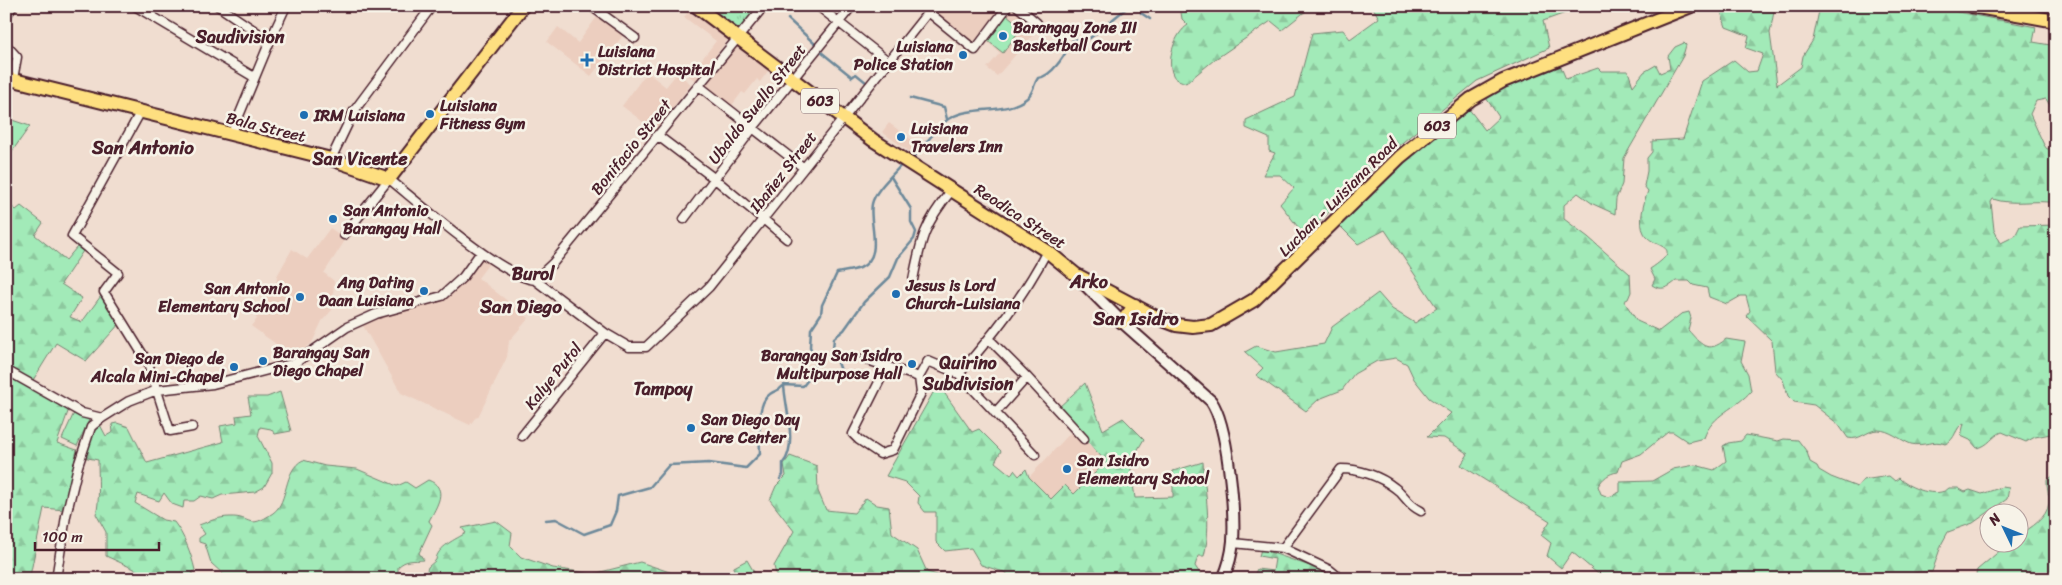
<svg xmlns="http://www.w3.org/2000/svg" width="2062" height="585" viewBox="0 0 2062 585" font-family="Sriracha,sans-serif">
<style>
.built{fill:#eccebf}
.forest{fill:url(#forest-firs);stroke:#768472}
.park{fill:url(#park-tufts);stroke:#768472}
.pitch{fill:#a2eab8;stroke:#768472}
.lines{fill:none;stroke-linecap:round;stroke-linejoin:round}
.stream{stroke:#6d899a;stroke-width:2.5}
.minor-casing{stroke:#4a1f2b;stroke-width:11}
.tertiary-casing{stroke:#4a1f2b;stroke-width:14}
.primary-casing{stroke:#4a1f2b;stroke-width:16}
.minor{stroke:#f7f3e8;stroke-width:8}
.tertiary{stroke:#f7f3e8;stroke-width:10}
.primary{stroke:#fedf80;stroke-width:12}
.poi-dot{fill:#1f6fb2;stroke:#f7f3e8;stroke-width:2}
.labels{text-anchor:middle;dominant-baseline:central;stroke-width:5;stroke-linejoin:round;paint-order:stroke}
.shield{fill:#f7f3e8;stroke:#7e5f64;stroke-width:1}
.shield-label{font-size:15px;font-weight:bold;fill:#4a1f2b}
.poi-label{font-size:16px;font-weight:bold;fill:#4a1f2b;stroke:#f7f3e8;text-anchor:start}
.street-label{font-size:16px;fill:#4a1f2b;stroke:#f7f3e8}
.neighbourhood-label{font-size:18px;font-weight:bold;fill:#4a1f2b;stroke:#f7f3e8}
.quarter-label{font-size:19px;font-weight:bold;fill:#4a1f2b;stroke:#f7f3e8}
</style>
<defs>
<pattern id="forest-firs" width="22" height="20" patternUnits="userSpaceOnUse" patternTransform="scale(1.25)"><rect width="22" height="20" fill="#a2eab8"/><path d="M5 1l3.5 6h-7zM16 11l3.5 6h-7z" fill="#8dc89e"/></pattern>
<pattern id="park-tufts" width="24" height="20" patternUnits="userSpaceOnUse" patternTransform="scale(1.25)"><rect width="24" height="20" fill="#a2eab8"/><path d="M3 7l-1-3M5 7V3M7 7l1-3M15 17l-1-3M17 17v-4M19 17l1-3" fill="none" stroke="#8dc89e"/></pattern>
</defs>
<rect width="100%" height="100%" fill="#f0ddd0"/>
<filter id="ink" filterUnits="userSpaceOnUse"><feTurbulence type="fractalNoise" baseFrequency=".02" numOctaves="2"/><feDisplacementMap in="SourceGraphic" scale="10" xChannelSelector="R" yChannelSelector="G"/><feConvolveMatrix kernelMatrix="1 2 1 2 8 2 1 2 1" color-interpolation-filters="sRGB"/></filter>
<g filter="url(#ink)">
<!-- built -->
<path class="built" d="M934 6H1017L1037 23 1029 32 1033 35 997 76 987 68 1000 53 983 38 976 48 930 12Z
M690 10 728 39 696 81 689 76 716 41 684 17Z
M599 14 625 33 591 76 547 42 558 27 578 43Z
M737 41 771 67 760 82 757 79 745 94 742 92 730 108 703 86Z
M647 72 666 87 677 73 691 84 655 131 622 106Z
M889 123 916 143 910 152 882 132Z
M330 228 346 239 324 273 334 281 332 310 322 321 312 343 294 357 251 326 257 319 254 314 276 286 277 276 292 249 307 259Z
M481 254 490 262 478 278 529 318 509 341 507 357 478 417 475 418 470 425 401 393 361 322 382 313 442 298Z
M1074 429 1106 462 1074 494 1051 499 1029 477Z"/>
<!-- forest -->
<path class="forest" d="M1180 6H1312L1282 30 1271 21 1214 60 1186 83C1182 81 1175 80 1173 75 1166 60 1175 33 1188 25L1182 19Z
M1372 6H1585L1543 21 1549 48 1477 81 1386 156 1305 236 1280 204 1294 188 1280 175H1263L1275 153 1269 151V138L1246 128V120L1295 97 1312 33 1343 30 1350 39 1379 18Z
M1719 6H1775L1770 33 1777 85 1801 67 1803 56 1813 40 1820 6H1927L2036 27 2033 42 2056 46V115L2046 99 2036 101 2030 114 2044 145 2047 149 2052 148V152L2056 154V203C2035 199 2013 206 1993 199L1991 202 1994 230 2001 243 2015 236 2020 226 2056 225V433L2035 437 2026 442 2002 432C1992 436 1989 446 1977 448L1970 440 1961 436 1964 423C1955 427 1956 440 1945 444 1934 439 1924 447 1911 444 1900 440 1890 430 1878 430 1867 430 1860 441 1848 438L1838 424 1814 405 1794 402 1788 396 1783 380 1775 371 1772 341 1746 316 1750 311 1746 296H1741L1727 304 1709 297 1707 288 1693 285 1689 281H1676C1668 288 1661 291 1652 285L1655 279 1650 269C1688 244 1652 249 1644 233 1638 223 1644 201 1648 191L1644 186 1647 171V158L1652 152V141L1683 139 1702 81 1734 60 1748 72 1757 71 1763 54 1746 48 1749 36 1726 27Z
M1684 43 1686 45 1683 56 1624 158 1622 184 1616 199 1615 214 1593 204 1578 193 1564 205V219L1588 237 1630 274 1631 292 1628 299 1624 301 1637 321 1659 331 1681 314 1689 312 1691 318 1688 330C1701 344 1707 355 1726 339L1745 342 1741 361 1748 374 1751 391C1737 408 1712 414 1704 438L1688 442 1673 432H1668L1641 454 1622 461 1618 472C1609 473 1603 478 1598 486L1601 494 1609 497 1620 492V482L1652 481 1673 469 1695 465 1714 470 1726 461 1723 446 1728 443 1741 441 1746 435 1778 441 1784 439 1798 440 1807 452 1810 462 1817 466 1819 470 1831 477 1857 487 1863 480 1889 476 1895 481 1899 478C1908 488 1938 499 1949 488H1958L1965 492 1970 490 1982 494 2002 487 2009 488 2007 499 1973 523 1948 532 1942 543 1932 572C1922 571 1914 571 1905 579H1604L1572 552 1561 568 1547 556 1551 543 1541 535 1550 521 1461 465 1468 454 1444 438 1427 437 1451 413 1429 398 1414 379 1407 364 1396 358 1377 361 1354 374 1342 390 1319 399 1306 411 1256 375 1263 368 1245 352 1256 346 1276 352 1324 344 1332 327 1378 293 1392 309 1415 323 1437 308 1385 230 1358 244 1335 221 1465 104 1485 130 1499 117 1482 92 1558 60 1566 79 1598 68 1601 71H1628L1633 86 1644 72 1656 65 1660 73 1670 69 1668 56 1675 47Z
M6 118 30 126 6 160Z
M6 202 16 210 21 206 43 223 35 235 66 260 77 247 83 251 61 284 82 298 70 317 82 322 103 293 121 322 86 361 56 343 30 385 69 409 57 443 77 450 64 510 44 508 30 576 36 579H6Z
M1085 383 1103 430 1123 418 1144 439 1130 463 1135 498 1173 497V471L1203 462C1205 494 1212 524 1204 556H1198L1195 566 1201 575 1210 579H1005L1007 573 981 565 971 548 945 551 936 542V512H925L918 503 919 496 905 482 886 476 938 384 972 432 979 429 1001 451 995 462 1011 475 1014 470 1019 476 1026 469 1029 477 1051 499 1065 485 1074 494 1106 462 1058 408Z
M280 392 291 431 275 434 271 429 260 427 258 436 272 463V473L264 487 255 492 222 495 213 499 201 496 194 501H184L183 508 172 504 164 493 159 501 138 494 135 503 163 520 174 522C184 535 191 553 195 570L192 573 196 579H156L106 556V532L96 514C100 503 98 474 98 460L83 457 92 429 99 423 106 436 113 432 112 424 117 423 129 427 147 463 223 442 220 426 237 423 236 416 251 414 248 397H267Z
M790 456 817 466 818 491 826 510 854 513 866 498 877 505 889 507 892 533 917 550 927 572 952 579H777L774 566 794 531 770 500 776 486 786 476 784 464Z
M303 460 325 466 357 469 397 486 406 482 415 488 428 480C450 488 436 507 429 521L432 525 419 553 424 560C413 561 406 559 398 567V573L390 579H225L223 574 211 563 205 544 199 542V538L205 534 199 525C210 521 219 517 230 517 252 516 247 531 273 513 289 502 283 470 303 460Z
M2056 474V579H1975L1977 570 2009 543 2020 542V534C2031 528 2047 518 2049 503 2050 496 2046 488 2047 480Z
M496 521 512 533 510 546 521 557 553 568 593 574 640 562 690 579H417L426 574 428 567 436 560C437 547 456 539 466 533L462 528Z
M1261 549 1327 572 1335 579H1252L1257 569 1273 571 1275 559 1259 556Z
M747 560 758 579H732L734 567Z"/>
<!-- park -->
<path class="park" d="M702 6H759L737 32Z"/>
<!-- pitch -->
<path class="pitch" d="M1007 15 1022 27 1003 53 988 41Z
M74 413 89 420 77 446 62 439Z"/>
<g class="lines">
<!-- stream -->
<path class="stream" d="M1139 6 1142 7 1141 13 1150 19
M788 19 815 44
M821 52 852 77 856 74 867 83
M910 98 944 107 947 119
M913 157C922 148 941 123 950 118 974 105 1006 115 1027 98 1034 92 1033 85 1038 78 1053 77 1066 52 1073 40L1090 38 1129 6
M811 376 817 361 810 347 811 329 821 314 822 305 837 273C845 271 852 271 860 268 885 256 868 224 872 204 875 190 893 175 902 164
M780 479 783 475V463C798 445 785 407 784 385L803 386 811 376H843L833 349 834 338 844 330 864 302 890 277 898 258 914 239 916 232 911 222V209L891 177
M546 520 556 519 584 534 610 525 616 511 618 496 650 487 669 465 709 463 746 468 760 454C760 439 755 404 770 394 775 390 779 391 783 386"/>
<!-- minor casing -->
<g class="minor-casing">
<path id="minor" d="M135 6 254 77
M218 6 270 41 231 135
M591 6 635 38
M818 6 889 62
M921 6 975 50 1008 6
M1017 6 1037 23
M6 16 13 6
M270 41 286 6
M6 45 17 57 13 79
M699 86 804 168
M141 111 72 236 118 273 104 292 148 363 170 431 192 427
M657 135 715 179 787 239
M331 159 354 111 432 6
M684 219 753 128 852 6
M344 235 389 179C419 203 502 277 535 280L605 333 629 347H646L709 287 933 6
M535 280 553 263 764 6
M913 280C921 239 924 224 951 191
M989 339 1027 377 1084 439
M864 359 919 377 921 393 893 450 880 454 859 440 853 434 887 366
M6 370 82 413 102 418
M959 374C992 336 1024 296 1047 251
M919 377 928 361 959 374 1035 455
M995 413 1027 377
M522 436 605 333
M1233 543 1283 548 1330 570 1341 579
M1283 548 1341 469C1359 469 1380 476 1395 488 1407 496 1405 503 1421 511
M56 579 66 516 78 466 91 427 102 418 129 401 157 390 213 384 295 363 347 327 376 314 442 296 463 277 481 252"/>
</g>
<!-- tertiary casing -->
<g class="tertiary-casing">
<path id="tertiary" d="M1079 279 1122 322 1211 401C1228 425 1235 510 1233 541 1232 553 1228 568 1223 579"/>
</g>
<!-- primary casing -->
<g class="primary-casing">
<path id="primary" d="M696 6 873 140 1047 251 1075 274 1158 318 1176 325 1193 327 1211 325 1254 300 1400 157 1471 99 1503 81 1691 6
M1972 6 2056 21
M6 78 331 159 389 179 523 6
M1122 322 1135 305"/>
</g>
<!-- minor -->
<use href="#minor" class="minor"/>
<!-- tertiary -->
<use href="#tertiary" class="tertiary"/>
<!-- primary -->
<use href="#primary" class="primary"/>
</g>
</g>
<!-- markers -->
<g class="poi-dot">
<circle cx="1003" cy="36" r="5"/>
<circle cx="963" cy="55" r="5"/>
<path d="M584.5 52.5h5v5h5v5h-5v5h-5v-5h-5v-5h5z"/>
<circle cx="430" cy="114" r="5"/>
<circle cx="304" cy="115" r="5"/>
<circle cx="901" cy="137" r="5"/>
<circle cx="333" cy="219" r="5"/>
<circle cx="424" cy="291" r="5"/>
<circle cx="896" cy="294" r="5"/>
<circle cx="300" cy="297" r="5"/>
<circle cx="263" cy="361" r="5"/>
<circle cx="912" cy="364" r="5"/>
<circle cx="234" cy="367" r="5"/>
<circle cx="691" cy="428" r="5"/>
<circle cx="1067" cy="469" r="5"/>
</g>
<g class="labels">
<!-- shield labels -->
<g class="shield">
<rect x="801" y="88.5" width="38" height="25" rx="4"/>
<rect x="1418" y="113.5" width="38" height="25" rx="4"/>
</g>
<g class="shield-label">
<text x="820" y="101">603</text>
<text x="1437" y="126">603</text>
</g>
<!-- poi labels -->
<g class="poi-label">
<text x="1013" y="27">Barangay Zone III<tspan x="1013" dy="18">Basketball Court</tspan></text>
<text x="953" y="46" text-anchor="end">Luisiana<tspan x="953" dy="18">Police Station</tspan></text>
<text x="598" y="51">Luisiana<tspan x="598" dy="18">District Hospital</tspan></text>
<text x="440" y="105">Luisiana<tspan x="440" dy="18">Fitness Gym</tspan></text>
<text x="314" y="115">IRM Luisiana</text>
<text x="911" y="128">Luisiana<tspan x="911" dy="18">Travelers Inn</tspan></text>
<text x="343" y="210">San Antonio<tspan x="343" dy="18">Barangay Hall</tspan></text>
<text x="414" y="282" text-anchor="end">Ang Dating<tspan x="414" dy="18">Daan Luisiana</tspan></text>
<text x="906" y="285">Jesus is Lord<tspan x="906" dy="18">Church-Luisiana</tspan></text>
<text x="290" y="288" text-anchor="end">San Antonio<tspan x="290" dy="18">Elementary School</tspan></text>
<text x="273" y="352">Barangay San<tspan x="273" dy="18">Diego Chapel</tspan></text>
<text x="902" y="355" text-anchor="end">Barangay San Isidro<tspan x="902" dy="18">Multipurpose Hall</tspan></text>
<text x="224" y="358" text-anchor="end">San Diego de<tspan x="224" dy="18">Alcala Mini-Chapel</tspan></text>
<text x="701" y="419">San Diego Day<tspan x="701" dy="18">Care Center</tspan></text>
<text x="1077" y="460">San Isidro<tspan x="1077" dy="18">Elementary School</tspan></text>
</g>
<!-- street labels -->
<g class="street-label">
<text transform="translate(757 104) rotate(-52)">Ubaldo Suello Street</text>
<text transform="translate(266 127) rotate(14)">Bala Street</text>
<text transform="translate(631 147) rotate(-51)">Bonifacio Street</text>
<text transform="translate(783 172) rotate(-52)">Ibañez Street</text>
<text transform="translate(1338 197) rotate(-45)">Lucban - Luisiana Road</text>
<text transform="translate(1020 216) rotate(33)">Reodica Street</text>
<text transform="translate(553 376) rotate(-51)">Kalye Putol</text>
</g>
<!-- neighbourhood labels -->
<g class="neighbourhood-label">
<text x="240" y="37">Saudivision</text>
<text x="360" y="159">San Vicente</text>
<text x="533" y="274">Burol</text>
<text x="1089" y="282">Arko</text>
<text x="968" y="363">Quirino<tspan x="968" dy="21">Subdivision</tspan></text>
<text x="663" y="389">Tampoy</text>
</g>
<!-- quarter labels -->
<g class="quarter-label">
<text x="143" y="147">San Antonio</text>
<text x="521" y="306">San Diego</text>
<text x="1136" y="318">San Isidro</text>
</g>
</g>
<!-- margin -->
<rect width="2062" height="585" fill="none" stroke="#f7f3e8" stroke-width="25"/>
<rect x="12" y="12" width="2037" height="560" fill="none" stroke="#4a1f2b" stroke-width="2" filter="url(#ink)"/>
<!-- north arrow -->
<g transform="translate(2004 528) rotate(313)"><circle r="24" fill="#f7f3e8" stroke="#b29e9c"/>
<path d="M0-4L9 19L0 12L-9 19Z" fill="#1f6fb2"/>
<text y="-8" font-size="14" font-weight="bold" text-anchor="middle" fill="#4a1f2b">N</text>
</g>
<!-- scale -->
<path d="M35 542v8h124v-8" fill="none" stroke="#4a1f2b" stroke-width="2.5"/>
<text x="42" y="542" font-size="15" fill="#4a1f2b" stroke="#f7f3e8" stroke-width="4" paint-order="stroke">100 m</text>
</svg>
